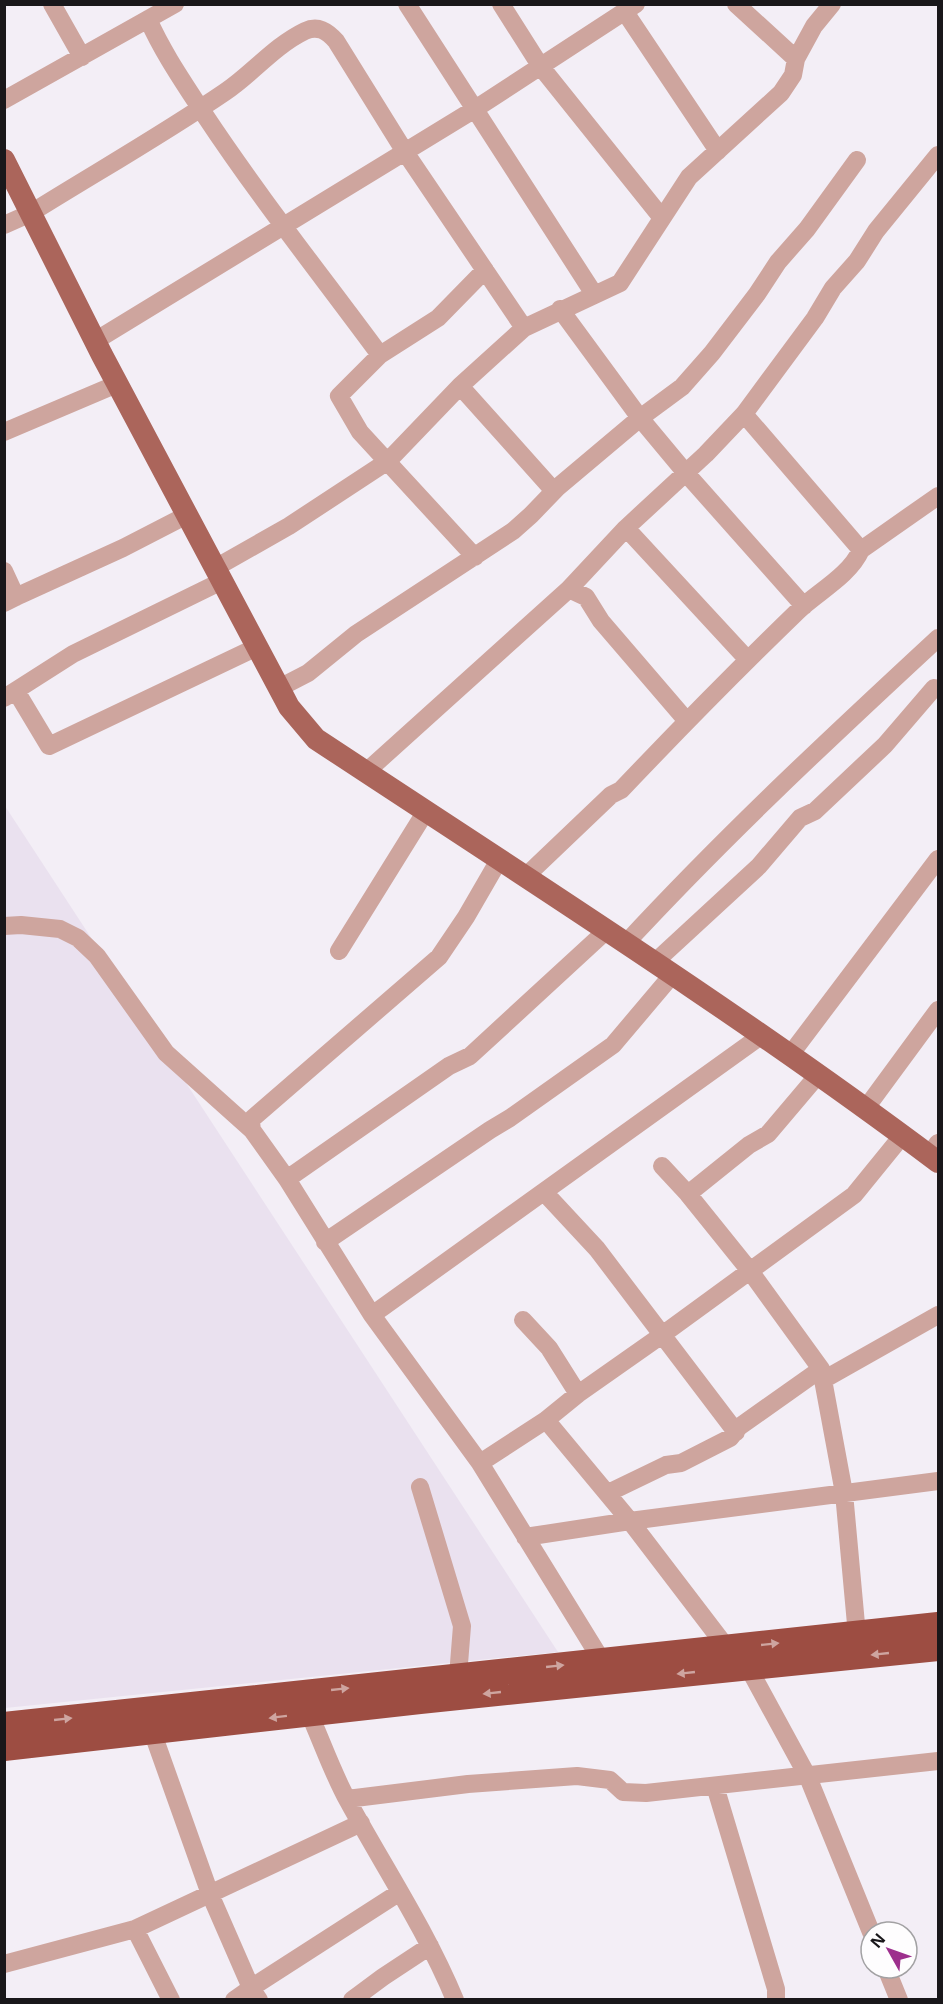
<svg xmlns="http://www.w3.org/2000/svg" width="943" height="2004" viewBox="0 0 943 2004" font-family="'Open Sans',sans-serif">
<style>
.built{fill:#eae1ef}
.lines{fill:none;stroke-linecap:round;stroke-linejoin:round}
.minor{stroke:#cea59e;stroke-width:18}
.major{stroke:#ab655b;stroke-width:22}
.highway{stroke:#9d4d42;stroke-width:26}
.oneway{fill:#cea5a0}
</style>
<rect width="100%" height="100%" fill="#f3eef6"/>
<!-- built -->
<path class="built" d="M5 806 558 1652 5 1708Z"/>
<g class="lines">
<!-- minor -->
<path class="minor" d="M52 4 82 57
M407 4 594 294
M501 4 541 67 662 218
M736 4 796 59
M625 12 718 151
M148 19C163 53 184 83 204 114 259 197 321 275 380 355
M4 100 175 4
M4 225 31 213C95 173 162 135 225 92 252 74 274 46 305 31 318 25 327 31 336 41L405 152 524 328
M560 309 640 418 685 472 804 606
M95 341 475 109 636 4
M460 386 554 491
M744 414 861 550
M4 432 117 384
M626 528 748 660
M475 557 360 432 339 396 380 355 438 318 485 270
M215 568 289 526 388 461 460 386 524 328 620 283 689 177 781 93 793 75 796 59 814 26 832 4
M4 571 16 597
M569 589 586 597 601 621 686 720
M4 603 20 595 123 548 187 515
M279 688 308 673 356 634 513 531 531 515 558 487 640 418 682 387 712 353 757 294 778 262 807 229 857 160
M16 691 49 746 257 647
M4 698 73 654 222 581
M366 772 569 589 626 528 706 454 744 414 815 318 833 288 857 261 876 231 938 155
M525 877 611 795 621 790C679 729 738 669 799 610 819 591 849 576 861 550L938 496
M4 926 21 925 60 929 78 938 97 956 166 1053 252 1130 287 1179 372 1315 480 1463 602 1661
M626 943C725 836 831 737 938 638
M339 951 426 811
M655 962 759 866 800 818 815 811 885 745 934 688
M790 1055 938 859
M818 1075 768 1134 749 1145 688 1194 750 1271 821 1369 844 1493 857 1635
M866 1108 938 1010
M252 1130 251 1122 253 1118 439 957 466 917 499 860
M929 1155 938 1143
M662 1166 688 1194
M287 1179 449 1066 470 1056 607 930
M544 1192 597 1249 736 1432
M325 1242 490 1130 510 1118 613 1045 673 974
M372 1315 762 1035
M523 1320 549 1348 578 1394
M823 1380 938 1315
M546 1420 630 1521 727 1648
M480 1463 546 1420 578 1394 662 1335 854 1195 902 1136
M420 1487 462 1626 458 1676
M608 1493 666 1465 681 1463 730 1438 739 1427 821 1369
M525 1537 630 1521 938 1481
M748 1667 808 1777 871 1932
M309 1713C322 1742 333 1774 348 1801 384 1867 426 1930 455 2000
M152 1731 210 1894 251 1988 234 2000
M715 1786 776 1989V2000
M347 1799 468 1784 577 1776 610 1780 623 1792 646 1793 938 1761
M135 1929 171 2000
M4 1964 135 1929 361 1823
M886 1968 899 2000
M259 2000 251 1988 400 1892
M352 2000 383 1977 430 1946"/>
<!-- major -->
<path class="major" d="M4 160 102 355 279 688 289 707 316 739C525 877 738 1012 938 1162"/>
<!-- highway -->
<path class="highway" d="M4 1725 938 1625
M4 1748 420 1701 938 1648"/>
</g>
<!-- one-way arrows -->
<defs><path id="oneway-solid" d="M-6-.8H1V-3.2L6.5 0L1 3.2V.8H-6Z" transform="scale(1.5)"/></defs>
<g class="oneway">
<use href="#oneway-solid" transform="translate(770 1644) rotate(-6)"/>
<use href="#oneway-solid" transform="translate(880 1654) rotate(174)"/>
<use href="#oneway-solid" transform="translate(555 1666) rotate(-6)"/>
<use href="#oneway-solid" transform="translate(686 1673) rotate(174)"/>
<use href="#oneway-solid" transform="translate(340 1689) rotate(-6)"/>
<use href="#oneway-solid" transform="translate(492 1693) rotate(174)"/>
<use href="#oneway-solid" transform="translate(278 1717) rotate(173)"/>
<use href="#oneway-solid" transform="translate(63 1719) rotate(-6)"/>
</g>
<!-- border -->
<rect width="943" height="2004" fill="none" stroke="#19171a" stroke-width="12"/>
<!-- north arrow -->
<g transform="translate(889 1950) rotate(310)"><circle r="28" fill="#fefdfe" stroke="#a2a1a3" stroke-width="1.5"/>
<path d="M0-4.5L10 22L0 15L-10 22Z" fill="#9d2f8d"/>
<text y="-9" font-size="16" font-weight="bold" text-anchor="middle" fill="#19171a">N</text>
</g>
</svg>
